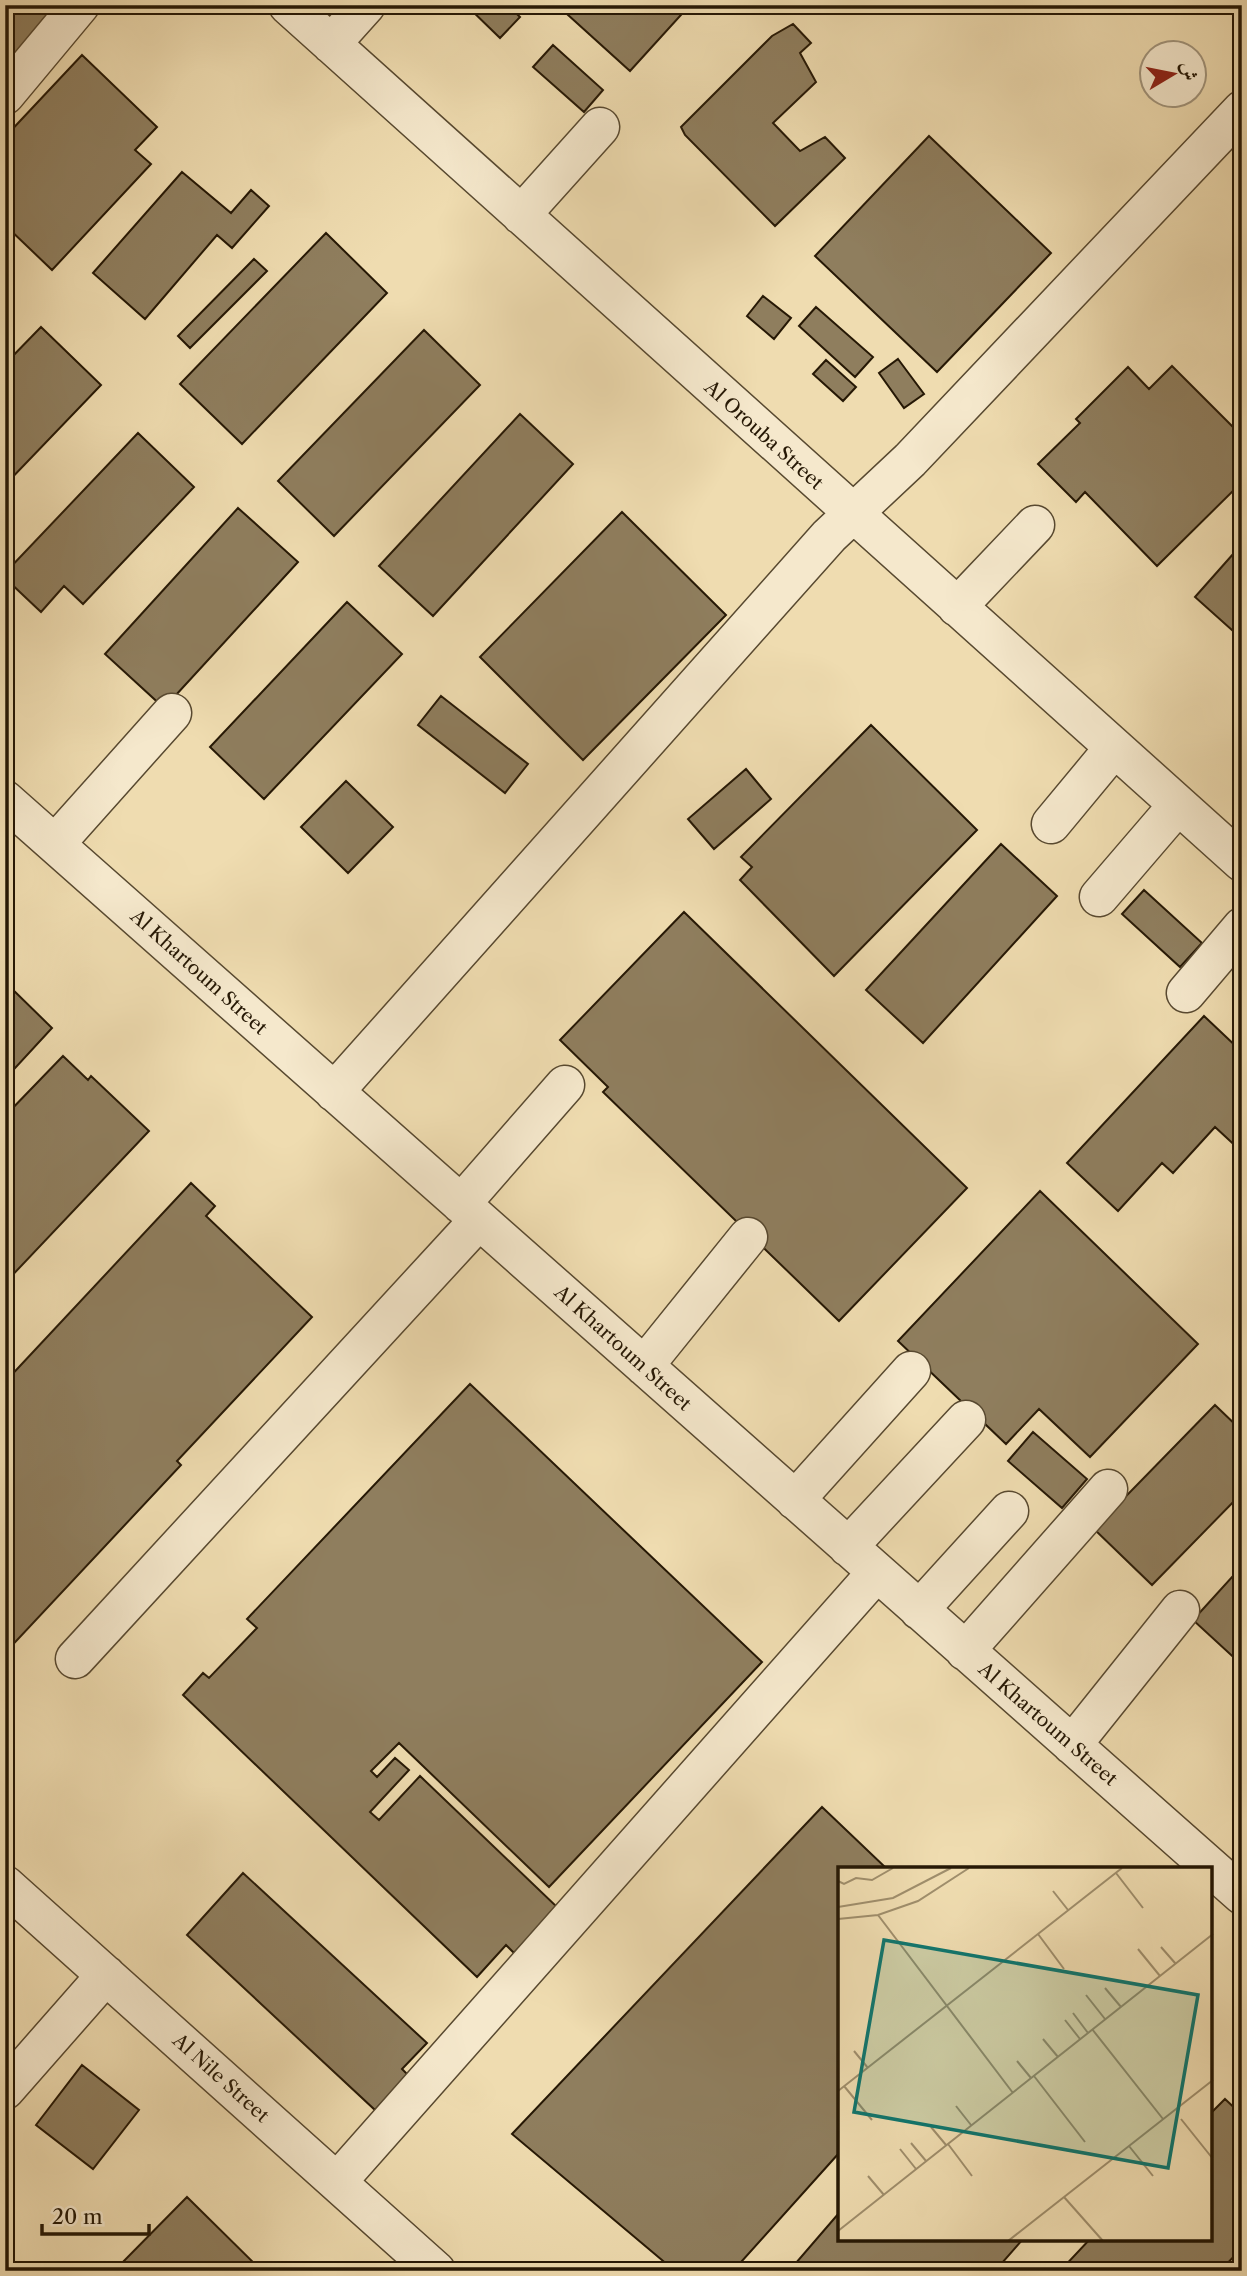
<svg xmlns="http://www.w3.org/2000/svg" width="1247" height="2276" viewBox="0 0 1247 2276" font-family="'Libre Caslon Text',Amiri,serif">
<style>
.building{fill:#8f7e5e;stroke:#261805;stroke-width:2}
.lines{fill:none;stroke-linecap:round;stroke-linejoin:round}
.minor-casing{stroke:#584930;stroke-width:41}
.minor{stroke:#f5e8cc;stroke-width:38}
.labels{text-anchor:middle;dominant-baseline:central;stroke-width:7;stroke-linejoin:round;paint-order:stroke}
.street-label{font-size:19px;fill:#261805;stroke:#f5e8cc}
.inset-road{fill:none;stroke:#9f8e6c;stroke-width:2}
.view{fill:#0f766e;fill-opacity:0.15;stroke:#0f766e;stroke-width:3.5}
.inset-edge{fill:none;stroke:#261805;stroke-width:3.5}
</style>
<rect width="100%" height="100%" fill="#efdcb0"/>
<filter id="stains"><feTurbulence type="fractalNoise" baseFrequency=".00286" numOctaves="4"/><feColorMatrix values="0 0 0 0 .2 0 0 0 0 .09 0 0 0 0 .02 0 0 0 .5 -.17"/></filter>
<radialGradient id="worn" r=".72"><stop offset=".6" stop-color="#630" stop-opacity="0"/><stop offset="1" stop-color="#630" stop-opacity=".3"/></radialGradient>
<!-- building -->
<path class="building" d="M5 5H64L5 70Z
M466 5H508L520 17 500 38Z
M557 5H690L630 71Z
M793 24 811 43 800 53 816 82 773 123 800 151 825 137 845 158 775 226 685 135 681 127 772 36Z
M553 45 603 90 584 112 533 67Z
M82 55 157 127 135 150 151 164 52 270 5 225V137Z
M929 136 1051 253 937 372 815 256Z
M182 172 231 213 251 190 269 206 232 248 217 235 145 319 93 273Z
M326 233 387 293 242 444 180 384Z
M254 259 267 271 190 348 178 336Z
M763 296 791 318 774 339 747 316Z
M816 307 873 357 855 377 799 326Z
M41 327 101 385 5 485V364Z
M424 330 480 385 334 536 278 481Z
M898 359 924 394 904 408 879 373Z
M826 360 856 387 843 401 813 374Z
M1172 366 1241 435 1242 434V482L1157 566 1085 492 1076 502 1038 464 1080 423 1076 419 1128 367 1149 389Z
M520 414 573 464 433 616 379 566Z
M138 433 194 487 83 604 64 586 41 612 5 578V573Z
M238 508 298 562 164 708 105 654Z
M622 512 726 615 583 760 480 657Z
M1242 544V639L1195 597Z
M347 602 402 654 264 799 210 747Z
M441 696 528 764 505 793 418 725Z
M871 725 977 830 834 976 740 880 752 867 741 857Z
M746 769 771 799 714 849 688 819Z
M346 781 393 827 348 873 301 827Z
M1001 844 1057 896 923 1043 866 990Z
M1144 890 1202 943 1180 967 1122 914Z
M684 912 967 1188 839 1321 603 1092 608 1087 560 1040Z
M5 982 52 1028 5 1079Z
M1204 1016 1242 1052V1152L1215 1127 1173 1173 1162 1163 1118 1211 1067 1163Z
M63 1056 88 1080 91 1076 149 1131 5 1283V1116Z
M191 1183 215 1206 206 1216 312 1317 177 1461 181 1465 5 1653V1382Z
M1040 1191 1198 1344 1090 1457 1039 1409 1006 1444 898 1341Z
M470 1384 762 1662 549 1887 399 1743 371 1771 377 1777 395 1758 409 1770 370 1812 379 1820 420 1776 557 1907 514 1953 506 1945 477 1977 183 1695 203 1673 209 1678 257 1628 247 1619Z
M1215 1405 1242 1431V1493L1152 1585 1094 1529Z
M1033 1432 1087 1479 1062 1508 1008 1461Z
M1242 1566V1665L1193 1620Z
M822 1807 886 1868H839V2153L733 2271H675L512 2134Z
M243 1873 427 2043 402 2069 408 2075 375 2110 187 1935Z
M82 2065 139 2110 93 2169 36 2125Z
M1225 2099 1242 2115V2248L1220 2271H1060L1090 2239H1210V2114Z
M187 2197 262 2271H114Z
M839 2213V2239H1023L995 2271H789Z"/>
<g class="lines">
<!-- minor casing -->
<g class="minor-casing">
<path id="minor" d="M288 5 1242 862
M331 44 366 5
M5 95 80 5
M521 215 600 127
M957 607 1035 525
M5 800 1242 1895
M1051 824 1114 748
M55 844 172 713
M1099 897 1178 805
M1186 993 1242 927
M334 1092 829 536 910 460 1242 110
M461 1204 565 1085
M644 1366 748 1237
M795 1500 911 1371
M848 1547 966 1420
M919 1610 1009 1511
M965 1651 1108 1489
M75 1659 479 1220
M1072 1745 1180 1610
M5 1885 436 2271
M5 2090 106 1975
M337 2182 877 1572"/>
</g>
<!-- minor -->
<use href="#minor" class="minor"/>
</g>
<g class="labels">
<!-- street labels -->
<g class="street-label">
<text transform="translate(764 435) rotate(42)">Al Orouba Street</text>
<text transform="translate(199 972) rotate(42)">Al Khartoum Street</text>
<text transform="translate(623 1348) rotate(42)">Al Khartoum Street</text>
<text transform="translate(1048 1724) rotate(41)">Al Khartoum Street</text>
<text transform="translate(221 2078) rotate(42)">Al Nile Street</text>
</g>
</g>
<!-- overview -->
<g transform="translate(838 1867)">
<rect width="374" height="374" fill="#efdcb0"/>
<path class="inset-road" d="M278 6 305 41M0 14 6 17 18 11 34 13 55 1M215 24 230 43M0 40 55 31 113 1M40 48 175 226M0 52 40 48 80 34 131 1M200 67 226 102M323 80 337 96M300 82 322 109M267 121 283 140M248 128 267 152M235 146 250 166M227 153 242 172M254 162 325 252M205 172 220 190M16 184 30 201M179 194 193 211M196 209 247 275M6 219 34 253M0 224 284 1M118 239 133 258M343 252 375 292M93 260 108 278M73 276 88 294M110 277 134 309M291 279 315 309M62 282 78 302M30 309 46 328M226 330 265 374M0 364 375 67M170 374 375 213"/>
<path class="view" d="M46 73 360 128 330 301 16 245Z"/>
<rect width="374" height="374" class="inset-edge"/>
</g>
<!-- margin -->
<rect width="1247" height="2276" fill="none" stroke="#efdcb0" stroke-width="28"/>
<rect x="7" y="7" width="1233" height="2262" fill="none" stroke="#261805" stroke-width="3.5"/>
<rect x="14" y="14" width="1219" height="2248" fill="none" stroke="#261805" stroke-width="2"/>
<!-- north arrow -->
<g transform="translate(1173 74) rotate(80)"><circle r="33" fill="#f5e8cc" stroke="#a2957c" stroke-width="2"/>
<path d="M0-5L12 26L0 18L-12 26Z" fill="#8f2418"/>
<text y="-10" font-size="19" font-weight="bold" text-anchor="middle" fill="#261805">ش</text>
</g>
<!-- scale -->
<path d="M42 2224v10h107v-10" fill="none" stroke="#261805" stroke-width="3.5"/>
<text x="52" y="2224" font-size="21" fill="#261805" stroke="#f5e8cc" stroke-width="5" paint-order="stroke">20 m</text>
<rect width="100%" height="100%" filter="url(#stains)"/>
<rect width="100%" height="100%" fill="url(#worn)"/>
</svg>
